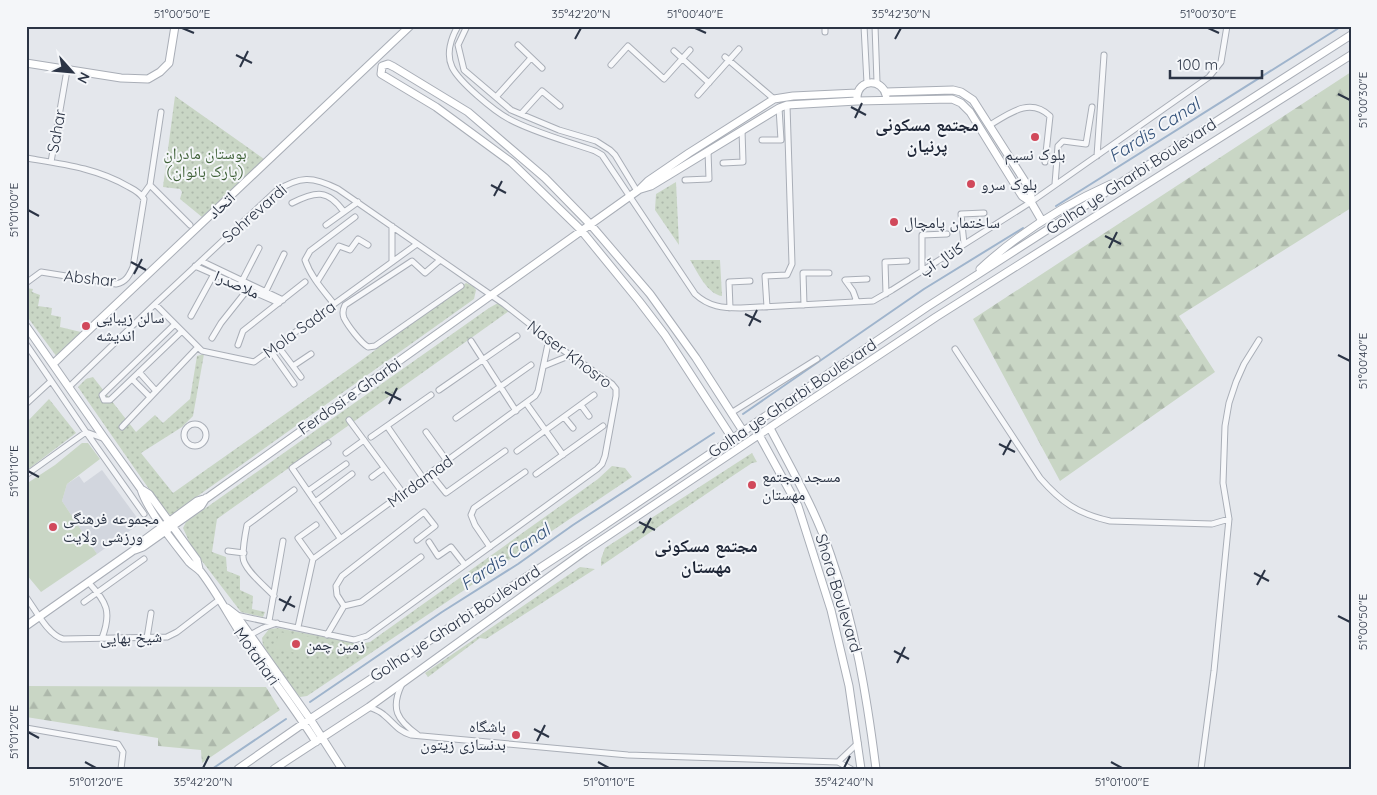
<svg xmlns="http://www.w3.org/2000/svg" width="1377" height="795" viewBox="0 0 1377 795" font-family="Quicksand,'Noto Naskh Arabic',sans-serif">
<style>
.built{fill:#d2d6de}
.grass{fill:url(#grass-dots)}
.forest{fill:url(#forest-firs)}
.garden{fill:#c9d6c5}
.lines{fill:none;stroke-linecap:round;stroke-linejoin:round}
.stream{stroke:#9fb4cc;stroke-width:2}
.street-casing{stroke:#a9aeb7;stroke-width:7}
.secondary-casing{stroke:#a9aeb7;stroke-width:9}
.street{stroke:#f7f8fa;stroke-width:5}
.secondary{stroke:#fff;stroke-width:7}
.ticks{fill:none;stroke:#2b3445;stroke-width:2}
.poi-dot{fill:#d1495b;stroke:#f4f6f9;stroke-width:2}
.labels{text-anchor:middle;dominant-baseline:central;stroke-width:4;stroke-linejoin:round;paint-order:stroke}
.street-label{font-size:16px;fill:#2b3445;stroke:#f4f6f9}
.park-label{font-size:16px;fill:#3f6138;stroke:#f4f6f9}
.poi-label{font-size:16px;fill:#2b3445;stroke:#f4f6f9;text-anchor:start}
.neighbourhood-label{font-size:18px;font-weight:bold;fill:#1d2536;stroke:#f4f6f9}
.water-label{font-size:18px;font-style:italic;fill:#34527a;stroke:#f4f6f9}
.neatline{fill:none;stroke:#2b3445;stroke-width:2}
.ticks-label{font-size:12px;text-anchor:middle;fill:#2b3445}
</style>
<defs>
<pattern id="grass-dots" width="8" height="8" patternUnits="userSpaceOnUse" patternTransform="scale(1.25)"><rect width="8" height="8" fill="#c9d6c5"/><path d="M2 2h.1M6 6h.1" fill="none" stroke="#adb8ab" stroke-width="1.8" stroke-linecap="round"/></pattern>
<pattern id="forest-firs" width="22" height="20" patternUnits="userSpaceOnUse" patternTransform="scale(1.25)"><rect width="22" height="20" fill="#c9d6c5"/><path d="M5 1l3.5 6h-7zM16 11l3.5 6h-7z" fill="#adb8ab"/></pattern>
</defs>
<rect width="100%" height="100%" fill="#e4e7ec"/>
<!-- built -->
<path class="built" d="M102 470 138 519V525L97 554 62 501 67 484 79 476 84 483Z"/>
<!-- grass -->
<path class="grass" d="M175 96 264 159 202 217 180 199 182 192 180 189 163 187Z
M676 182 679 245 655 210 656 194Z
M690 260H720L722 296C707 294 697 271 690 260Z
M466 283 473 286 476 290 474 299 171 515 165 512 78 387 86 379 93 377 136 432 155 415 163 423 190 399 197 356 204 354 193 416 182 427 141 453 173 493 359 362Z
M26 288 33 289 32 292 40 295 38 306 52 308 51 315 61 317 60 327 85 333 57 357 26 315Z
M498 303 506 307 509 311 217 519 212 552 226 557 227 571 240 576V590L253 596 252 609 265 612 263 617 241 612 192 548 183 528 186 522 489 308Z
M49 399 76 433 26 471V423Z
M752 453 757 462 752 463 731 477 601 566V559L605 548Z
M612 466 625 468 632 477 307 696 300 697 288 683 263 645 262 638 269 629 278 628 359 644 370 642 598 479Z
M580 567 595 569 486 639 480 638 428 677 425 673Z"/>
<!-- forest -->
<path class="forest" d="M1351 72V208L1179 316 1215 372 1060 481 973 319Z
M26 686 266 687 280 710 202 763 201 750 158 746V738L26 717Z"/>
<!-- garden -->
<path class="garden" d="M82 443H88L100 459 67 484 62 501 97 554 41 592 26 574V484L55 465Z
M279 632 316 638 313 656 275 649Z"/>
<g class="lines">
<!-- stream -->
<path class="stream" d="M1056 206 1342 26
M743 414 924 289 1023 228
M310 702 442 612 518 564 573 525 714 433
M212 769 286 719"/>
<!-- street casing -->
<g class="street-casing">
<path id="street" d="M458 26C451 38 446 54 452 67 459 82 494 111 509 119 535 133 567 141 595 151L602 155 695 294C709 307 723 308 741 308L873 301 892 290 1031 202 1209 77 1221 62 1227 26
M467 26 458 45 464 70 511 110 559 130 596 141 610 150 615 155 637 191
M825 26V32
M864 26 867 83
M875 26 877 82
M518 45 542 68
M674 51 709 83
M725 57 774 99
M611 65 628 46 664 79 690 50
M698 95 739 49
M496 97 531 58
M161 112 150 185 190 225
M521 114 542 91 560 106
M990 125C1010 113 1030 97 1050 116L1045 162
M762 140H781L779 108
M1097 156 1104 55
M26 158C62 164 97 168 129 187 135 190 140 193 144 199L133 267C129 276 126 282 116 284L41 272 26 283
M51 162 67 70
M723 163 743 162 742 130
M685 180 709 179 708 151
M1055 184 1058 146 1063 141 1086 144 1092 107
M142 196 150 185
M292 203C316 191 328 189 344 212
M326 225 358 202
M964 244 961 214 984 213
M440 260 425 273 412 261 345 305C343 309 342 313 344 318 348 326 361 343 368 347L375 346 461 286
M201 261 283 300
M392 262V226
M195 266 279 303
M922 271V235L947 234
M317 282 339 246 350 250 358 239 368 245
M241 283 259 248
M265 293 284 254
M886 294 885 262 907 261
M857 302 853 291 845 280 867 279
M155 304 202 351 254 362 417 244
M334 304C323 290 311 277 305 260L310 251 355 217
M804 305 803 273H829
M767 307 765 276 787 275 792 264 787 105
M730 308 729 282 750 281
M191 316 214 274
M175 324 107 390 102 395 104 400H110L182 331
M212 338 221 323 248 289
M471 341 516 411
M26 344 86 432 105 439
M238 345 243 331 305 282
M277 345 301 377
M955 349 1040 478C1061 502 1078 514 1110 521L1212 524 1229 519
M270 350 294 384
M293 366 311 354
M544 366 571 355
M139 372 156 391
M132 379 150 397
M69 387 155 304 276 191C300 176 312 176 338 189L504 304 560 348 612 384 616 389V396L605 456 602 464 597 469 367 636 354 640 236 615
M439 390 517 336
M526 403 563 455
M26 404 51 381
M581 405 589 416
M731 413 817 359
M564 417 573 428
M456 418 531 365
M349 420 403 493
M184 435a11 11 0 1 1 22 0a11 11 0 1 1-22 0Z
M387 426 423 478
M122 427 198 347
M426 432 447 461
M371 437 431 395
M328 443 292 468 340 538
M517 451 594 395
M346 453 364 440
M430 473 446 493 505 451
M536 474 603 426
M26 475 86 432 144 514
M372 477 384 468
M308 491 346 464
M315 502 352 474
M429 542 438 556 451 547 465 565
M490 547 475 525 471 515 474 508 525 472
M228 551 244 553
M313 559 298 538 316 525
M88 582C107 602 112 612 102 638
M274 596C266 587 243 569 243 557 243 547 245 535 247 525L294 490
M26 597C35 609 48 635 63 639L167 637 177 632 220 599
M84 602 144 559
M344 606 337 595 336 586 342 576 424 512 435 526 417 540
M269 621 283 541
M298 627 313 559 535 396 538 391 549 339
M327 635 344 606 361 602 421 557
M248 636 263 628 277 623
M147 638 151 613
M402 684C390 709 397 720 418 735
M369 707C374 709 380 711 384 715 394 723 398 731 411 735L628 755 838 762 851 769
M26 728 118 744 123 752 121 769
M838 762 858 743
M1201 769 1214 671 1229 519 1223 483 1225 426 1229 403 1236 382 1244 364 1259 340"/>
</g>
<!-- secondary casing -->
<g class="secondary-casing">
<path id="secondary" d="M26 63 121 78 148 79 160 72 169 63 175 26
M886 92 953 90 961 92 973 100 1031 191V202
M857 97C858 79 882 78 886 95
M641 189 651 186 779 108 787 105 857 101 952 99 961 103 970 112 1022 196 1031 202 1042 221
M980 269C1019 233 1062 206 1111 184
M26 326 105 439 141 489 149 494 197 560 199 569
M53 364 410 26
M770 428C792 470 816 511 831 556 855 625 867 697 876 769
M759 435 798 506 831 610 849 686 861 769
M732 438 665 335 639 301 581 230 511 162 436 107 381 74 382 66 388 64 394 67 468 112 545 178 590 224 650 294 696 358 743 431
M141 489C147 510 175 544 189 562 193 566 197 568 201 572 217 593 229 616 244 639 268 674 294 707 316 742
M135 550 143 547 201 506 206 498
M227 608 236 615 310 719 342 769
M26 626 134 550 140 543 197 501 207 498 640 189 648 181 689 153 774 99 793 96 857 93
M238 769 304 723 578 543 927 307 1351 35
M274 769 369 707 585 551 745 444 936 317 1351 55"/>
</g>
<!-- street -->
<use href="#street" class="street"/>
<!-- secondary -->
<use href="#secondary" class="secondary"/>
</g>
<!-- ticks -->
<path class="ticks" d="M182 28 194 33M695 28 706 33M1208 28 1219 33M575 39 581 28M895 39 901 28M236 55 252 63M240 67 248 51M1338 94 1350 100M851 107 866 115M855 118 862 103M491 185 506 193M494 196 502 181M28 210 39 216M1105 236 1121 244M1109 248 1117 232M131 262 146 270M134 274 142 259M745 314 761 322M749 326 757 310M1338 355 1350 361M385 392 401 400M389 404 397 388M999 444 1015 452M1003 455 1011 440M28 471 39 477M639 522 655 530M643 533 651 518M1254 573 1269 581M1257 585 1265 570M279 599 295 607M283 611 291 596M1338 616 1350 622M894 651 909 659M897 663 905 647M534 729 549 737M28 732 39 738M537 741 545 725M85 762 96 768M598 762 609 768M1111 762 1122 768M203 768 209 756M844 768 850 756"/>
<!-- markers -->
<g class="poi-dot">
<circle cx="1035" cy="137" r="5"/>
<circle cx="971" cy="184" r="5"/>
<circle cx="894" cy="222" r="5"/>
<circle cx="86" cy="326" r="5"/>
<circle cx="752" cy="485" r="5"/>
<circle cx="53" cy="527" r="5"/>
<circle cx="296" cy="644" r="5"/>
<circle cx="516" cy="735" r="5"/>
</g>
<g class="labels">
<!-- street labels -->
<g class="street-label">
<text transform="translate(56 131) rotate(-80)">Sahar</text>
<text transform="translate(1131 176) rotate(-33)">Golha ye Gharbi Boulevard</text>
<text transform="translate(221 205) rotate(-43)">اتحاد</text>
<text transform="translate(254 213) rotate(-41)">Sohrevardi</text>
<text transform="translate(941 259) rotate(-33)">کانال آب</text>
<text transform="translate(90 278) rotate(6)">Abshar</text>
<text transform="translate(237 284) rotate(24)">ملاصدرا</text>
<text transform="translate(299 329) rotate(-36)">Mola Sadra</text>
<text transform="translate(570 354) rotate(37)">Naser Khosro</text>
<text transform="translate(349 396) rotate(-35)">Ferdosi e Gharbi</text>
<text transform="translate(792 398) rotate(-34)">Golha ye Gharbi Boulevard</text>
<text transform="translate(420 481) rotate(-36)">Mirdamad</text>
<text transform="translate(839 593) rotate(73)">Shora Boulevard</text>
<text transform="translate(455 623) rotate(-33)">Golha ye Gharbi Boulevard</text>
<text transform="translate(131 637) rotate(-2)">شیخ بهایی</text>
<text transform="translate(257 656) rotate(55)">Motahari</text>
</g>
<!-- park labels -->
<g class="park-label">
<text x="205" y="153">بوستان مادران<tspan x="205" dy="18">(پارک بانوان)</tspan></text>
</g>
<!-- poi labels -->
<g class="poi-label">
<text x="1035" y="154" text-anchor="middle">بلوک نسیم</text>
<text x="981" y="184">بلوک سرو</text>
<text x="904" y="222">ساختمان پامچال</text>
<text x="96" y="317">سالن زیبایی<tspan x="96" dy="18">اندیشه</tspan></text>
<text x="762" y="476">مسجد مجتمع<tspan x="762" dy="18">مهستان</tspan></text>
<text x="63" y="518">مجموعه فرهنگی<tspan x="63" dy="18">ورزشی ولایت</tspan></text>
<text x="306" y="644">زمین چمن</text>
<text x="506" y="726" text-anchor="end">باشگاه<tspan x="506" dy="18">بدنسازی زیتون</tspan></text>
</g>
<!-- neighbourhood labels -->
<g class="neighbourhood-label">
<text x="927" y="124">مجتمع مسکونی<tspan x="927" dy="21">پرنیان</tspan></text>
<text x="706" y="545">مجتمع مسکونی<tspan x="706" dy="21">مهستان</tspan></text>
</g>
<!-- water labels -->
<g class="water-label">
<text transform="translate(1154 130) rotate(-32)">Fardis Canal</text>
<text transform="translate(505 557) rotate(-34)">Fardis Canal</text>
</g>
</g>
<!-- border -->
<rect width="1377" height="795" fill="none" stroke="#f4f6f9" stroke-width="55"/>
<!-- north arrow -->
<g transform="translate(72 72) rotate(117)" stroke="#f4f6f9" stroke-width="4" paint-order="stroke">
<path d="M0-4L9 19L0 12L-9 19Z" fill="#2b3445"/>
<text y="-8" font-size="14" font-weight="bold" text-anchor="middle" fill="#2b3445">N</text>
</g>
<!-- scale -->
<path d="M1170 70v8h92v-8" fill="none" stroke="#2b3445" stroke-width="2.5"/>
<text x="1177" y="70" font-size="15" fill="#2b3445" stroke="#f4f6f9" stroke-width="4" paint-order="stroke">100 m</text>
<rect x="28" y="28" width="1322" height="740" class="neatline"/>
<g class="ticks-label">
<text x="182" y="18">51°00'50"E</text>
<text x="581" y="18">35°42'20"N</text>
<text x="695" y="18">51°00'40"E</text>
<text x="901" y="18">35°42'30"N</text>
<text x="1208" y="18">51°00'30"E</text>
<text transform="translate(1363 100) rotate(-90)" y="4">51°00'30"E</text>
<text transform="translate(14 210) rotate(-90)" y="4">51°01'00"E</text>
<text transform="translate(1363 361) rotate(-90)" y="4">51°00'40"E</text>
<text transform="translate(14 471) rotate(-90)" y="4">51°01'10"E</text>
<text transform="translate(1363 622) rotate(-90)" y="4">51°00'50"E</text>
<text transform="translate(14 732) rotate(-90)" y="4">51°01'20"E</text>
<text x="96" y="786">51°01'20"E</text>
<text x="203" y="786">35°42'20"N</text>
<text x="609" y="786">51°01'10"E</text>
<text x="844" y="786">35°42'40"N</text>
<text x="1122" y="786">51°01'00"E</text>
</g>
</svg>
